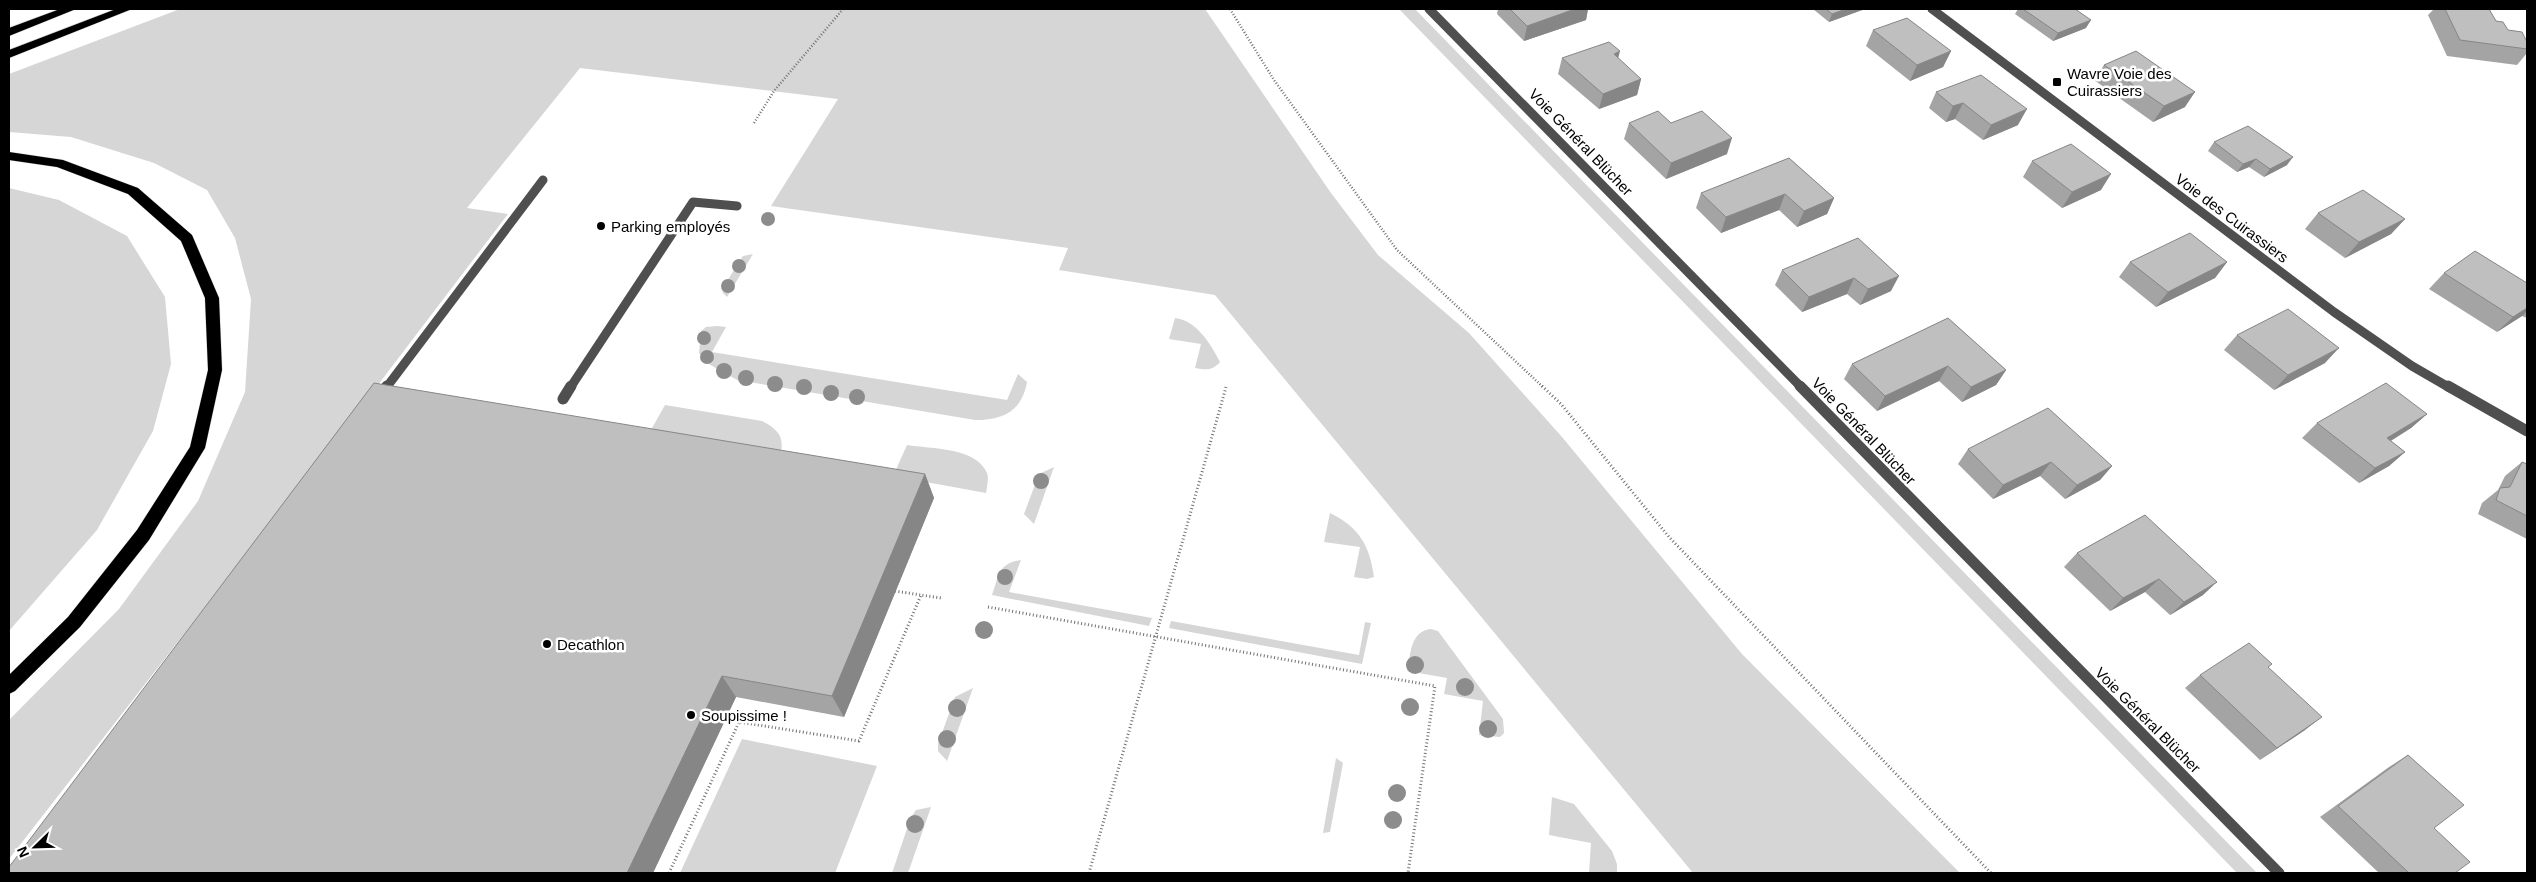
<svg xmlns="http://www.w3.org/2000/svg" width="2536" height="882" viewBox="0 0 2536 882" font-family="Arial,sans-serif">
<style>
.green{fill:#d6d6d6}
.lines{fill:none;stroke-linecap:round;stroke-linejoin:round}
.motorway-casing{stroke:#dbdbdb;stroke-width:1}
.path-far1{stroke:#717171;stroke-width:2.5;stroke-dasharray:1 2;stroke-linecap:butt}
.path{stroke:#717171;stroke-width:3;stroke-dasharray:1 2.5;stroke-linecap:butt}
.service-far1{stroke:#4f4f4f;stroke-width:9}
.service{stroke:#4f4f4f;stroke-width:11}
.minor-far1{stroke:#4f4f4f;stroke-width:9}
.minor{stroke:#4f4f4f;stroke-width:11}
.motorway{fill:#000;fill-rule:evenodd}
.tree{fill:#8c8c8c}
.wall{fill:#a4a4a4}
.shaded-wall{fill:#868686}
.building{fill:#bfbfbf;stroke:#868686}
.poi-dot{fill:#000;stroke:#fff;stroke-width:2}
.labels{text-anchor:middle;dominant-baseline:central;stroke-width:5;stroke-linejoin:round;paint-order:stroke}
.poi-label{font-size:15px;fill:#000;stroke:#fff;text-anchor:start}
.street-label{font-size:15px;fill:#000;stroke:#fff}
</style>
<rect width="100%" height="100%" fill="#fff"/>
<!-- green -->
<path class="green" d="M180 9H1205L1331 193 1378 255 1469 333 1562 437 1742 654 1960 873H1693L1215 295 1059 270 1068 248 771 206 838 99 580 68 467 208 508 214 384 377 9 859V720L119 609 198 501 245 392 251 299 235 238 207 190 154 163 71 137 9 132V74Z
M1399 9H1415L2257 873H2237Z
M9 188 59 200 127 236 165 297 171 364 153 431 97 530 9 631Z
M753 254 727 297 723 293 722 289 743 256Z
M1175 318C1196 320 1211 344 1220 362 1212 371 1206 370 1195 368L1201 344 1169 339Z
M717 326 726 327 712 352 1007 400 1018 374 1027 382C1022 411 1003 420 975 420L737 380 707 363 699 353 701 331 706 327Z
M665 405 762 421C779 430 785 437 780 457L647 437Z
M907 445C931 449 976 447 987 473 989 478 987 487 986 493L893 476Z
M1054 467 1034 524 1024 514 1039 474Z
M1330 513C1359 527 1370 546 1374 577L1367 579 1354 577 1360 547 1324 542Z
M1021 560 1009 592 1152 618 1149 626 992 595C999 576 998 563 1021 560Z
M1171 621 1359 655 1365 622 1371 623 1362 664 1169 628Z
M1431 629 1438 631 1503 719 1504 733 1500 737 1479 735 1483 701 1444 694 1447 678 1407 671C1411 654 1410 631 1431 629Z
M973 688 947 761 938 751V744L955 697Z
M742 739 877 766 835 873H680Z
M1336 758 1343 763 1330 832 1323 833Z
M1552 797 1574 804 1612 851 1617 864V873H1589L1591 843 1549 835Z
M931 807 908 873H892L911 817 916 810Z"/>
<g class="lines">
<!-- motorway casing -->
<g class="motorway-casing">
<path id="motorway" d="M60 9H76L9 36V28Z
M116 9H132L9 58V50Z
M9 152 63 160 138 188 192 235 219 298 222 370 205 448 149 540 80 627 15 691 9 694V675L68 617 137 530 190 447 208 370 205 298 181 241 128 194 57 167 9 160Z"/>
</g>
<!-- path-far1 -->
<path class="path-far1" d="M1230 9 1274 80 1397 250 1544 388
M754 123 774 91 843 9"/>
<!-- path -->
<path class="path" d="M1542 386 1561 404 1669 537 1991 873
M895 591 921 595
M988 607 1435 686 1408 873
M669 873 739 722 859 741 921 595 941 598
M1089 873 1226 387"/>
<!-- service-far1 -->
<path class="service-far1" d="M386 388 543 180
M570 388 693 202 737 206"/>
<!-- service -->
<path class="service" d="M379 397 387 386
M563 399 571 386"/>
<!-- minor-far1 -->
<path class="minor-far1" d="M1429 9 1802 388
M1932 9 2334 312 2412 366 2450 388"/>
<!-- minor -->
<path class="minor" d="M1800 386 2279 873
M2448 386 2527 431"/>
<!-- motorway -->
<use href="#motorway" class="motorway"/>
</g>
<!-- trees -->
<g class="tree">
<circle cx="768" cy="219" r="7"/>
<circle cx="739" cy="266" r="7"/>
<circle cx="728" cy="286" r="7"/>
<circle cx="704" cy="338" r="7"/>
<circle cx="707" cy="357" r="7"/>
<circle cx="724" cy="371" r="8"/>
<circle cx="746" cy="378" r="8"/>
<circle cx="775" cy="384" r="8"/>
<circle cx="804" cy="387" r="8"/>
<circle cx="831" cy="393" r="8"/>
<circle cx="857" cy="397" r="8"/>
<circle cx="1041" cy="481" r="8"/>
<circle cx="1005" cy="577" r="8"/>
<circle cx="984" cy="630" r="9"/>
<circle cx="1415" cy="665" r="9"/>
<circle cx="1465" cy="687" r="9"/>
<circle cx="1410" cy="707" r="9"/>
<circle cx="957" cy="708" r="9"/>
<circle cx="1488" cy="729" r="9"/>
<circle cx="947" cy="739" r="9"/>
<circle cx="1397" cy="793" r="9"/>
<circle cx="1393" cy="820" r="9"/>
<circle cx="915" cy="824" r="9"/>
</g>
<!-- wall -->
<path class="wall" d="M1498 9H1588L1586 20 1524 41 1497 14Z
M1813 9H1865L1829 22Z
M2018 9H2075L2086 28 2053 41 2015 14Z
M2434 9H2489L2496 21 2508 30 2527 42V53L2517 65 2447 56 2428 15Z
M1873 30 1951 51 1943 67 1910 81 1866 46Z
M1562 58H1618L1641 79 1637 95 1599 109 1558 74Z
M2104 65 2185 107 2153 122 2094 80Z
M1936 92 2018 125 1983 140 1955 119 1946 122 1929 108Z
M1629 123H1671L1727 154 1666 179 1624 139Z
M2214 142 2287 165 2264 177 2249 167 2237 172 2208 151Z
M1789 158 1834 198 1827 214 1797 227 1779 210 1721 233 1696 208 1701 193Z
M2032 161 2101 190 2062 208 2023 177Z
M2318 213 2405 219 2391 234 2345 258 2305 229Z
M1858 238 1891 291 1860 305 1847 294 1802 312 1775 285 1782 270Z
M2130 262H2227L2215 278 2156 307 2119 277Z
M2444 273 2527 283V318L2522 316 2497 332 2429 289Z
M1948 318 2006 370 1996 385 1962 402 1939 381 1877 411 1844 379 1852 364Z
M2237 335 2325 363 2274 390 2224 350Z
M2427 414 2411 428 2391 441 2405 452 2389 466 2359 483 2302 438 2317 423Z
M1968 449 2112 466 2100 480 2065 499 2040 476 1993 499 1958 464Z
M2522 462 2527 464V539L2478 514 2482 503 2498 490 2505 476Z
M925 474 934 498 844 717 736 697 653 873H9Z
M2145 515 2203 595 2170 615 2145 592 2110 611 2064 567 2077 553Z
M2268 667 2305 730 2260 760 2185 688 2200 675Z
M2408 755 2434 828 2455 873H2379L2320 817 2389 767Z"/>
<!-- shaded-wall -->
<path class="shaded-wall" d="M1575 9H1588L1586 20 1524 41 1527 26Z
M1846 9H1865L1829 22 1832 14Z
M2091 20 2086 28 2053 41 2058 33Z
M1620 51 1616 67 1614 54Z
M1951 51 1943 67 1910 81 1917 65Z
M1641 79 1637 95 1599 109 1603 94Z
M2195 92 2185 107 2153 122 2164 106Z
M1963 103 1955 119 1946 122 1953 106Z
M2027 109 2018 125 1983 140 1991 125Z
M1732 138 1727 154 1666 179 1671 163Z
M2293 157 2287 165 2264 177 2270 169Z
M2256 159 2249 167 2237 172 2243 164Z
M2111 174 2101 190 2062 208 2072 192Z
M1785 194 1779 210 1721 233 1726 217Z
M1834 198 1827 214 1797 227 1804 211Z
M2405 219 2391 234 2345 258 2359 242Z
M2227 262 2215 278 2156 307 2168 292Z
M1899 276 1891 291 1860 305 1868 289Z
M1854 278 1847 294 1802 312 1809 297Z
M2527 308V311L2522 316 2497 332 2513 317Z
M2339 348 2325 363 2274 390 2288 375Z
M1948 366 1939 381 1877 411 1885 396Z
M2006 370 1996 385 1962 402 1971 387Z
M2427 414 2411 428 2372 452 2387 438Z
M2405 452 2389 466 2359 483 2375 468Z
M2051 462 2040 476 1993 499 2003 485Z
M2112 466 2100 480 2065 499 2077 485Z
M925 474 934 498 844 717 832 696Z
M2159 579 2145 592 2110 611 2123 598Z
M2217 582 2203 595 2170 615 2184 602Z
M722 676 736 697 653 873H627Z
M2322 717 2305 730 2260 760 2277 748Z"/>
<!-- building -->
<path class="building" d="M1510 9H1575L1527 26Z
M1826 9H1846L1832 14Z
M2023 9H2075L2091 20 2058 33Z
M2445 9H2489L2496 21 2503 22 2508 30 2522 32 2527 42V49L2460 40Z
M1907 18 1951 51 1917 65 1873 30Z
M1609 42 1620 51 1614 54 1641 79 1603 94 1562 58Z
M2136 51 2195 92 2164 106 2104 65Z
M1981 75 2027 109 1991 125 1963 103 1953 106 1936 92Z
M1658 111 1671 123 1702 111 1732 138 1671 163 1629 123Z
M2248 126 2293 157 2270 169 2256 159 2243 164 2214 142Z
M2071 144 2111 174 2072 192 2032 161Z
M1789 158 1834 198 1804 211 1785 194 1726 217 1701 193Z
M2363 190 2405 219 2359 242 2318 213Z
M2190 233 2227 262 2168 292 2130 262Z
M1858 238 1899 276 1868 289 1854 278 1809 297 1782 270Z
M2475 251 2527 283V308L2513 317 2444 273Z
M2288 309 2339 348 2288 375 2237 335Z
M1948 318 2006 370 1971 387 1948 366 1885 396 1852 364Z
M374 383 925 474 832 696 722 676 627 873H9V867Z
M2386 383 2427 414 2387 438 2405 452 2375 468 2317 423Z
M2048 408 2112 466 2077 485 2051 462 2003 485 1968 449Z
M2522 462 2527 464V516L2496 500 2500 488 2510 487Z
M2145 515 2217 582 2184 602 2159 579 2123 598 2077 553Z
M2249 643 2272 664 2268 667 2322 717 2277 748 2200 675Z
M2408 755 2464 805 2434 828 2470 862 2455 873H2409L2338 806Z"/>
<!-- markers -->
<g class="poi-dot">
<rect x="2052" y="77" width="10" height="10" rx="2.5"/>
<circle cx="601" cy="226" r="5"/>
<circle cx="547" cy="644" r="5"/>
<circle cx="691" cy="715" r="5"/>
</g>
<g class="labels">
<!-- poi labels -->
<g class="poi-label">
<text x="2067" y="73">Wavre Voie des<tspan x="2067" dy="17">Cuirassiers</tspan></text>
<text x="611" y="226">Parking employés</text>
<text x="557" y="644">Decathlon</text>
<text x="701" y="715">Soupissime !</text>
</g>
<!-- street labels -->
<g class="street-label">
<text transform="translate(1581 142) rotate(46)">Voie Général Blücher</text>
<text transform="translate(2232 218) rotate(37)">Voie des Cuirassiers</text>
<text transform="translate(1864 431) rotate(46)">Voie Général Blücher</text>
<text transform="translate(2148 720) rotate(45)">Voie Général Blücher</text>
</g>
</g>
<!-- border -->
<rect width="2536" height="882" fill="none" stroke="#000000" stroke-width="20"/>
<!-- north arrow -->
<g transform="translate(35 847) rotate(247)" stroke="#ffffff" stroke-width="4" paint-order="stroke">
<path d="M0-4L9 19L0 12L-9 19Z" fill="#000000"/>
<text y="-8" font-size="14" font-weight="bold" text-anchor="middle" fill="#000000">N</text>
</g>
</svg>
